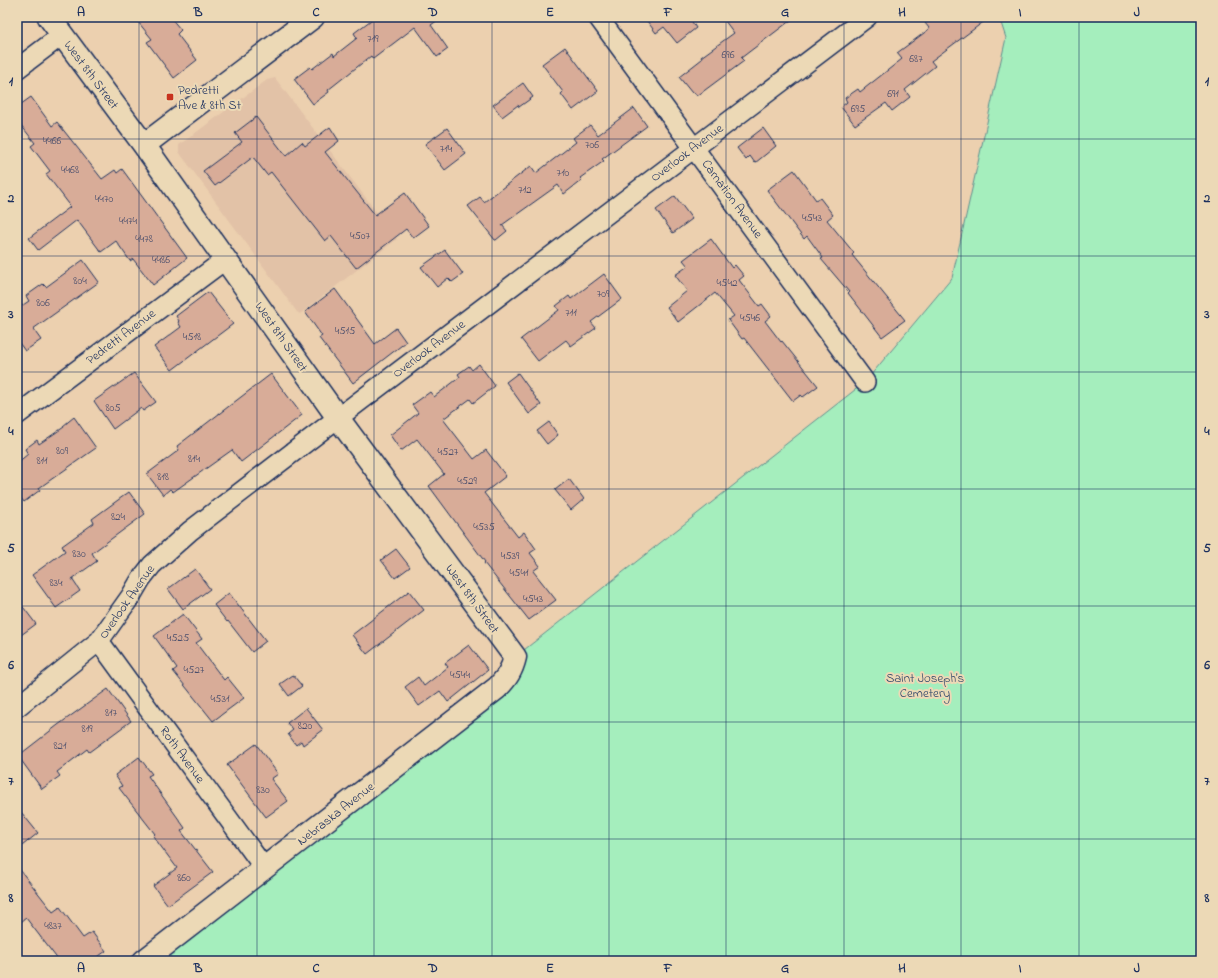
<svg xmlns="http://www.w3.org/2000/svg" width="1218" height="978" viewBox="0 0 1218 978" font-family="'Indie Flower',sans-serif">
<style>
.built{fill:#e2c2a7}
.green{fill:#a5eebd;stroke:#608e8e}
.building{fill:#d8ac98;stroke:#1b2f5e}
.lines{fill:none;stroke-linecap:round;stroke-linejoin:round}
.street-casing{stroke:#1b2f5e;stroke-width:22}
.secondary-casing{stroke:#1b2f5e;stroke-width:25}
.street{stroke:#ecd9b6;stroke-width:19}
.secondary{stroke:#ecd9b6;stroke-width:22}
.grid{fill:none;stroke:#1b2f5e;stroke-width:1;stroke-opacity:0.55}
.poi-dot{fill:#c8321e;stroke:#ecd9b6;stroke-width:1.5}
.labels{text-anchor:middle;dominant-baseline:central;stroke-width:4;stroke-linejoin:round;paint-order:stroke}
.number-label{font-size:11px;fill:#4a4e6c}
.street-label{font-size:13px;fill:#1b2f5e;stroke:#ecd9b6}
.poi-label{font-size:13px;fill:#1b2f5e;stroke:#ecd9b6;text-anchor:start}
.park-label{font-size:13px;fill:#294268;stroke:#ecd9b6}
.neatline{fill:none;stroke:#1b2f5e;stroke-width:1.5}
.grid-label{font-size:13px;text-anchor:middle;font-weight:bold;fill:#1b2f5e}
</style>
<rect width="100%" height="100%" fill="#ecd0af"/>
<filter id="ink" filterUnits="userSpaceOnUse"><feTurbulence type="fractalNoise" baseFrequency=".025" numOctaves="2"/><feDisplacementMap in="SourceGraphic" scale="8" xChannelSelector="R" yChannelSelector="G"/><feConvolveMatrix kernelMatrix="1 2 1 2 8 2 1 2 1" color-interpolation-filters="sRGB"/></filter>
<g filter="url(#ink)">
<!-- built -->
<path class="built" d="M275 78 397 239 300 314 297 312 179 152V145L267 80Z"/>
<!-- green -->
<path class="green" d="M999 17H1201V961H144L473 707 515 657 865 382 952 278 1006 38Z"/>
<!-- building -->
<path class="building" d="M134 17H170L181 30 177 34 197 60 174 78 147 42 152 39Z
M375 17H442L431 25 448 49 437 57 415 27 373 59 371 56 328 90 329 92 313 104 294 79 310 67 312 69 333 53 334 56 357 38 354 33Z
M644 17H689L696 28 677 43 664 27 656 33Z
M722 17H795L741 58 744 61 697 96 694 92 692 93 679 77 702 59 701 57 734 33Z
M934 17H990L931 61 935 66 905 90 910 97 892 111 886 103 855 125 841 107 847 102 845 98 858 89 860 92 902 59 897 53 928 30 929 28 925 23Z
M565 47 598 91 573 110 561 94 563 92 542 64Z
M523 83 533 97 519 107 518 105 502 117 493 105Z
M31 97 52 126 57 122 102 179 115 170 117 173 122 169 187 258 153 285 133 259 130 261 116 241 101 252 77 220 38 250 29 238 70 207 68 205 69 204 46 174 50 171 31 146 35 143 17 120V107Z
M634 108 647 126 602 159 604 161 580 178 582 180 564 194 558 185 502 225 507 231 496 240H495L468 206 480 197 484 202 531 166 536 173 576 142 573 138 590 125 598 135Z
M256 117 286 156 302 142 305 146 330 127 339 141 325 152 375 215 405 193 429 226 413 238 406 229 356 268 331 236 325 241 271 172 267 175 253 157 215 186 203 171 242 142 235 133Z
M447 128 466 154 445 170 425 144Z
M763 128 776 146 755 163 750 156 746 160 737 148Z
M794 170 816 200 820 198 833 215 827 220 854 253 852 255 905 320 882 337 848 293 849 292 821 259 823 258 807 236 804 239 767 190Z
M675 196 692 219 673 233 656 210Z
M711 239 732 268 735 265 744 276 739 280 759 306 762 304 771 316 765 321 781 342 782 341 818 386 803 397 801 395 793 401 744 338 742 339 728 320 734 316 715 293 678 322 667 307 687 291 675 275 688 266 683 260Z
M445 250 463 274 452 282 448 278 437 287 421 267Z
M83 260 99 282 33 329 41 340 25 351 17 340V309L29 301 26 296 43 284 46 287Z
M604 274 622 299 591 322 596 328 571 346 566 340 538 361 521 339 559 310 556 306 569 296 571 299Z
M335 289 375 344 396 328 406 342 353 383 319 338 322 336 305 312Z
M208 292 233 324 172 370 154 347 181 327 178 322 179 321 176 316Z
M479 364 495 386 473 403 470 399 443 419 474 459 486 450 506 476 484 493 518 537 524 532 536 549 530 553 540 566 533 571 556 600 529 620 484 563 485 562 429 486 444 474 417 439 401 451 390 435 418 413 412 405 430 392 434 397 460 377 458 374 469 366 472 370Z
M134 373 156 402 143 411 141 408 113 429 94 401Z
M518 373 541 405 529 414 506 382Z
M271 374 302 415 241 462 232 450 173 492 170 489 163 495 147 474 179 450 177 446Z
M74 417 96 448 39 488 40 490 24 502 17 493V463L28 454 25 449 37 440 39 444 64 427 63 426Z
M549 422 558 435 547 444 537 431Z
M569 479 584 499 571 510 555 490Z
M129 492 145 514 92 553 97 561 72 579 80 591 56 608 32 575 65 551 62 546 94 523 92 519Z
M396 549 410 567 395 578 381 560Z
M195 569 210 589 183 609 168 589Z
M409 591 424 610 367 654 352 635Z
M229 593 266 641 252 652 228 621 227 622 214 605Z
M17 599 36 624 17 638Z
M183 614 202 639 196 643 224 680 227 677 244 698 213 721 173 671 177 668 154 636Z
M469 645 488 670 448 702 440 691 419 706 405 687 418 677 424 686 448 667 445 663Z
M293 675 302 686 289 696 280 684Z
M108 689 131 721 89 752 87 749 57 772 60 776 42 789 18 756 58 725Z
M306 708 323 730 303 745 301 741 296 745 288 734 293 730 287 723Z
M256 744 278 774 271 779 288 801 266 817 227 765Z
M139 757 152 774 148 776 185 828 181 831 213 872 168 905 153 886 177 868 153 836 155 834 119 788 122 786 115 775Z
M17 807 38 833 17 850Z
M17 866 53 912 60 907 83 938 92 932 106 951 92 961H59L26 918 17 925Z"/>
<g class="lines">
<!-- street casing -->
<g class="street-casing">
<path id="street" d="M598 17 865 382
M17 69 62 35
M17 415 226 259
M99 641 265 869
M17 707 99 641 131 596 141 579 152 565 190 531 360 401 867 17"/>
</g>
<!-- secondary casing -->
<g class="secondary-casing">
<path id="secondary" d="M49 17 144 145 338 418 515 657C512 670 507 678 497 688L144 961
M144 145 313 17"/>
</g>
<!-- street -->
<use href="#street" class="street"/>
<!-- secondary -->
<use href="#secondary" class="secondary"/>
</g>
</g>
<!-- grid -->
<path class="grid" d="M139 17V961M257 17V961M374 17V961M492 17V961M609 17V961M726 17V961M844 17V961M961 17V961M1079 17V961M17 139H1201M17 256H1201M17 372H1201M17 489H1201M17 606H1201M17 722H1201M17 839H1201"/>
<!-- markers -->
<rect class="poi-dot" x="166" y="93" width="8" height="8" rx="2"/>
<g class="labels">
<!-- number labels -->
<g class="number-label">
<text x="373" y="39">719</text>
<text x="728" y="55">696</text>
<text x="916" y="59">687</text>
<text x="893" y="94">691</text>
<text x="858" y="109">695</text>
<text x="52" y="141">4466</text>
<text x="592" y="145">706</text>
<text x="446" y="149">714</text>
<text x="70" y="170">4468</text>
<text x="563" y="173">710</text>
<text x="525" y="190">712</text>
<text x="104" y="199">4470</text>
<text x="812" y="218">4543</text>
<text x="128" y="221">4474</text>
<text x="360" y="236">4507</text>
<text x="144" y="239">4478</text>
<text x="161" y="260">4486</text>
<text x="80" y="281">804</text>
<text x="727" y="283">4542</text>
<text x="603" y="294">709</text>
<text x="43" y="303">806</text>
<text x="571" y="313">711</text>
<text x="750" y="318">4546</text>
<text x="345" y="331">4515</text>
<text x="192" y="337">4518</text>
<text x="113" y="408">805</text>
<text x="62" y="451">809</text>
<text x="448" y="452">4527</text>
<text x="194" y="459">814</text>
<text x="42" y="461">811</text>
<text x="163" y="477">818</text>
<text x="467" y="481">4529</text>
<text x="118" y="517">824</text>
<text x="484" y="527">4535</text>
<text x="79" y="554">830</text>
<text x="510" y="556">4539</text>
<text x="519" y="573">4541</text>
<text x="56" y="583">834</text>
<text x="533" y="599">4543</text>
<text x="178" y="638">4525</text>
<text x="194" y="670">4527</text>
<text x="460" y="675">4544</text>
<text x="220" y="699">4531</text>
<text x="111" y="713">817</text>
<text x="305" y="726">820</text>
<text x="87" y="729">819</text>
<text x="60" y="746">821</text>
<text x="263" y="790">830</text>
<text x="184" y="878">860</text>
<text x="53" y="926">4837</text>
</g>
<!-- street labels -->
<g class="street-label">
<text transform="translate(91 75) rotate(53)">West 8th Street</text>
<text transform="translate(687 153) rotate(-37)">Overlook Avenue</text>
<text transform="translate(732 199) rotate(54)">Carnation Avenue</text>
<text transform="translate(121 337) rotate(-37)">Pedretti Avenue</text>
<text transform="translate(281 337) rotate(55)">West 8th Street</text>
<text transform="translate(429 349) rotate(-37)">Overlook Avenue</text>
<text transform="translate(472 599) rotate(54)">West 8th Street</text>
<text transform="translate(127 602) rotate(-55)">Overlook Avenue</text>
<text transform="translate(182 755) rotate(54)">Roth Avenue</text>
<text transform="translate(336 814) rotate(-38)">Nebraska Avenue</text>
</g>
<!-- poi labels -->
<g class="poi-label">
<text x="178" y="90">Pedretti<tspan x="178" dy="15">Ave &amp; 8th St</tspan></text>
</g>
<!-- park labels -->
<g class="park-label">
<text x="925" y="678">Saint Joseph’s<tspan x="925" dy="15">Cemetery</tspan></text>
</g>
</g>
<!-- margin -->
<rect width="1218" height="978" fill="none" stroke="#ecd9b6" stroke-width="44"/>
<rect x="22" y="22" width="1174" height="934" class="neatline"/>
<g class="grid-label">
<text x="81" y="16">A</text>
<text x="198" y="16">B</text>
<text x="316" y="16">C</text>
<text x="433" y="16">D</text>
<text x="550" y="16">E</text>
<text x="668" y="16">F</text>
<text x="785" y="16">G</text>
<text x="902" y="16">H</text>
<text x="1020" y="16">I</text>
<text x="1137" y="16">J</text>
<text x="11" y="85">1</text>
<text x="1207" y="85">1</text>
<text x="11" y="202">2</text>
<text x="1207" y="202">2</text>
<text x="11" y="318">3</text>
<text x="1207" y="318">3</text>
<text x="11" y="435">4</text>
<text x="1207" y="435">4</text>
<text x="11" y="552">5</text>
<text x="1207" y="552">5</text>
<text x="11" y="669">6</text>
<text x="1207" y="669">6</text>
<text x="11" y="785">7</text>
<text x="1207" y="785">7</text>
<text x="11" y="902">8</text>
<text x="1207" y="902">8</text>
<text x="81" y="972">A</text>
<text x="198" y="972">B</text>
<text x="316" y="972">C</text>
<text x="433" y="972">D</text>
<text x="550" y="972">E</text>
<text x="668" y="972">F</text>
<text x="785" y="972">G</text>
<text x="902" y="972">H</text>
<text x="1020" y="972">I</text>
<text x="1137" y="972">J</text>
</g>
</svg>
